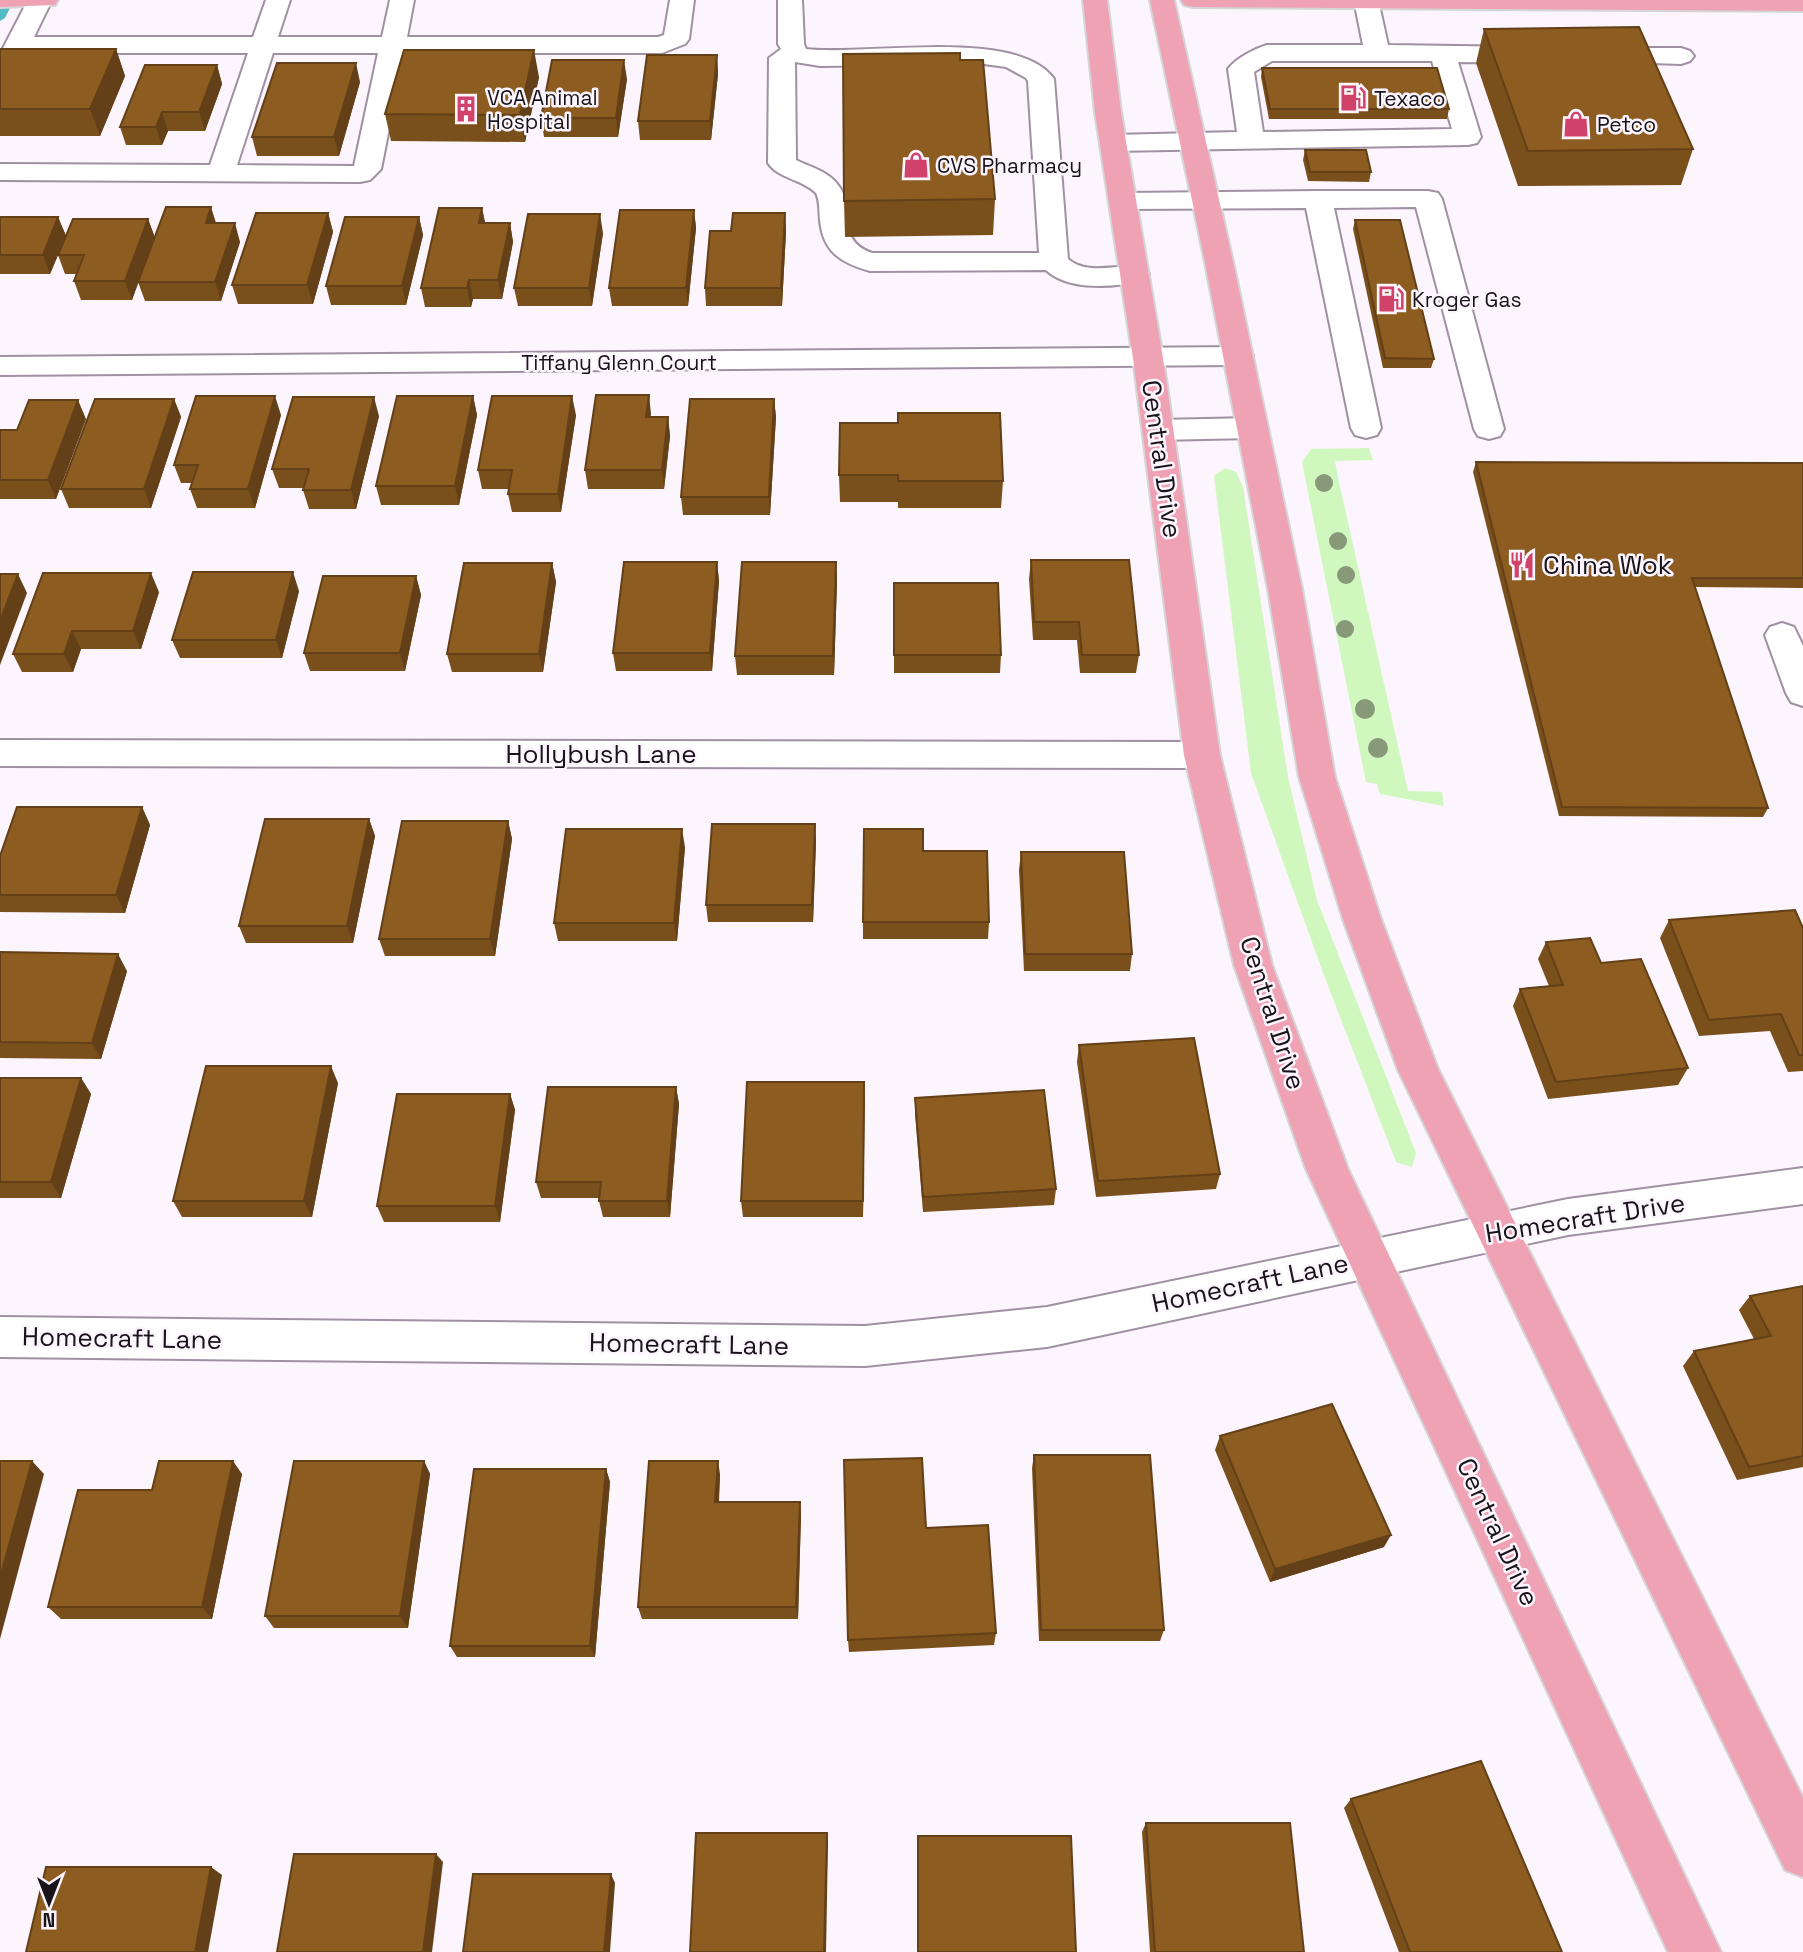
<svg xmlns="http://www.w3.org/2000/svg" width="1803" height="1952" viewBox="0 0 1803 1952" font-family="'Space Grotesk',sans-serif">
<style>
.green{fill:#d0f8be}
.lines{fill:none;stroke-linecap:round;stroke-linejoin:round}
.stream{fill:#52bbc3;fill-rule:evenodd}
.minor-casing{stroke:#9f90a2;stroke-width:4}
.major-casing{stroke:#d6d5d6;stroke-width:4}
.minor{fill:#fff;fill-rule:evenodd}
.major{fill:#eea2b4;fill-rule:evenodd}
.tree{fill:#879979}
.wall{fill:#794f1c}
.shaded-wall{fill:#634017}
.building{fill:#8d5c21;stroke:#634017;stroke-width:2}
.labels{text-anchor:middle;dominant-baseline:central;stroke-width:5;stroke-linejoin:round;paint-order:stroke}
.far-poi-label{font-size:21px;fill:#19141a;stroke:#fcf5fd;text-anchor:start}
.far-street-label{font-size:21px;fill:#19141a;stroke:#fcf5fd}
.street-label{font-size:26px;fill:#19141a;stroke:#fcf5fd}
.poi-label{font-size:26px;fill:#19141a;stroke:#fcf5fd;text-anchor:start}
</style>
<rect width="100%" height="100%" fill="#fcf5fd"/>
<!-- green -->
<path class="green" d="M1369 448 1373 460 1335 461 1337 473 1408 791 1442 792 1444 806 1380 794 1377 784 1366 782 1302 462 1311 449Z
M1225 468 1236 472 1243 487 1288 777 1317 900 1416 1153 1412 1167 1396 1162 1325 978 1251 773 1214 476Z"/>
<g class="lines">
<!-- stream -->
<path class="stream" d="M4 0H14L5 18 0 21V8Z"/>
<!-- minor casing -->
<g class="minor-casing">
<path id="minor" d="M28 0H52L34 37H253L266 0H290L278 37H382L390 0H414L407 37H658L664 35 670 0H694L689 39 685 44 662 53H404L381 169 370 180 360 182 0 180V164L210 165 248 53H26L9 86 0 88V54ZM273 53H378L354 166 237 165Z
M778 0H802L804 44 806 49C867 56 1018 27 1054 79L1068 259C1089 277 1120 262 1145 268L1149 274 1145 280C1117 287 1069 292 1046 270L870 271C841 263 823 252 820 220 819 211 820 201 816 193 802 179 779 179 768 163L769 58 781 49 778 44ZM795 62 820 66 984 64 1006 67 1026 78 1028 81 1039 253H872C834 239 858 211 838 185 828 171 810 167 796 160Z
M1354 0H1378L1388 45 1531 47 1540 50 1544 55 1540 60 1531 63 1458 62 1481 137 1477 143 1468 145 1113 151 1104 149 1100 143 1104 137 1113 135 1237 132 1228 69C1236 58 1254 49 1267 45H1363ZM1272 61H1432L1452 129 1263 132 1254 72Z
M1599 48H1681L1690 51 1694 56 1690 61 1681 64 1590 61 1586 56 1590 51Z
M1318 191H1428L1438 193 1442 199 1504 429 1500 436 1489 439 1478 436 1474 429 1416 207 1334 208 1381 428 1377 435 1366 438 1355 435 1351 428 1306 208 1123 209 1113 207 1109 201 1113 195 1123 193Z
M1238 347 1249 349 1253 356 1249 363 1238 365 0 375V357Z
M1252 418 1263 421 1267 428 1263 435 1252 438 1158 440 1147 437 1143 430 1147 423 1158 420Z
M1782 623 1794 627 1803 646V706L1791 702 1786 693 1765 635 1770 627Z
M0 740 1202 742 1215 746 1220 755 1215 764 1202 768 0 766Z
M1803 1168V1204L1568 1235 1047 1347 865 1366 0 1357V1317L865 1326 1047 1307 1568 1199Z"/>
</g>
<!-- major casing -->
<g class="major-casing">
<path id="major" d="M0 0H58L55 5 0 7Z
M1083 0H1107L1121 112 1163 358 1220 755 1272 965 1348 1169 1721 1952H1668L1306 1169 1234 965 1184 755 1133 358 1095 112Z
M1150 0H1174L1233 262 1302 589 1335 777 1381 919 1438 1069 1803 1798V1877L1785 1870 1398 1070 1343 919 1299 777 1268 589 1205 262Z
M1181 0H1803V11L1193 7 1184 5Z"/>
</g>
<!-- minor -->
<use href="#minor" class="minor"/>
<!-- major -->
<use href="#major" class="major"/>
</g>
<!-- trees -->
<g class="tree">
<circle cx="1324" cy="483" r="9"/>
<circle cx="1338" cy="541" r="9"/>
<circle cx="1346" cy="575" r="9"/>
<circle cx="1345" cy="629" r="9"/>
<circle cx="1365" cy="709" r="10"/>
<circle cx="1378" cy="748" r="10"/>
</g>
<!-- wall -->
<path class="wall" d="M1484 29 1693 149 1681 185 1518 186 1476 63Z
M0 49H116L125 76 100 136H0Z
M717 55 718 74 711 140H640L638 121Z
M960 60 995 199 993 235 845 237 844 201Z
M217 65 222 84 205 131H168L162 145H126L120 127Z
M1262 68 1449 109 1447 119H1269L1261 77Z
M539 77 525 142 391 141 385 114Z
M627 79 618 137H544L541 118Z
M360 82 339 156H257L252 137Z
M1305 150 1371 172 1369 182 1308 181 1303 160Z
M482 208 485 223H510L513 242 502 299H473L471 307H425L421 288Z
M694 210 696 228 688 306H612L609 288Z
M328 213 333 232 313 304H238L232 285Z
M785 213 786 232 782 306H706L705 288 731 231Z
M0 217H58L66 236 50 274H0Z
M419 217 423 235 406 305H331L326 286Z
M148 219 155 238 216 223 240 242 221 301H145L138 282 132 300H81L74 281 77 274H65L58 255Z
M1355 220 1434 359 1431 368H1383L1353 229Z
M603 233 592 306H518L514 288Z
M649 395 650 417H668L670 436 664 489H588L585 470Z
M473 396 477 415 459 505H381L376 486Z
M174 399 181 417 151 508H69L61 489Z
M774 399 776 417 770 515H683L681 497Z
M281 415 255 508H197L190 489 192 483H181L174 465Z
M576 415 561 512H512L508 494 509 489H482L478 470Z
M379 416 356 509H309L303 490 304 488H279L272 469Z
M86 419 56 499H0V430H17Z
M840 423 1003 481 1001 508H898V502H840L839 475Z
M1476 462 1803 463V588L1695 587 1768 808 1763 817 1559 816 1473 472Z
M1031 560 1139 655 1136 673H1080L1077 640H1033L1029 579Z
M717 562 719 581 712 671H616L613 653Z
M836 562 837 581 834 675H737L735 656Z
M552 563 556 582 543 672H452L447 654Z
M416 576 421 595 405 671H310L304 653Z
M894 583 1001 655 1000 673H894Z
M299 591 282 658H180L172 640Z
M159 592 141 649H81L73 672H22L13 654Z
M142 807 150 825 125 913 0 912V856Z
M369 819 375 836 353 943H246L239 926Z
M508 821 512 839 495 956H385L379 939Z
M815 824 816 842 813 922H708L706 905Z
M685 847 677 941H558L554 923Z
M1021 852 1132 954 1130 971H1024L1019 870Z
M1669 920 1803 928V1071L1788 1072 1770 1031 1699 1036 1660 938Z
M863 922H989L988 939H863Z
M1546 942 1601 963 1688 1068 1678 1085 1548 1099 1513 1006 1520 989 1549 986 1538 959Z
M0 952 127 971 101 1059 0 1058Z
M1079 1045 1220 1174 1216 1189 1096 1197 1077 1062Z
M0 1078H81L91 1094 61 1198H0Z
M864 1082 863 1217H743L741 1201Z
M338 1083 312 1217H182L173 1201Z
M676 1087 679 1104 670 1217H603L599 1201V1198H541L536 1182Z
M510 1094 515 1110 500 1222H384L377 1206Z
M915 1098 1056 1189 1054 1205 923 1212 915 1114Z
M1803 1286V1467L1737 1480 1683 1366 1694 1351 1754 1339 1739 1310 1750 1296Z
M1220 1436 1384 1547 1270 1582 1215 1450Z
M1034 1455 1164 1630 1160 1641H1039L1032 1468Z
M424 1461 430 1474 408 1628H274L265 1616Z
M606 1469 610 1482 595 1657H457L450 1646Z
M242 1474 212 1619H61L48 1607 152 1490Z
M720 1474 719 1502H800L801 1515 798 1619H642L638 1607Z
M926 1528 996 1633 994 1645 849 1652 848 1640Z
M1351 1799 1562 1952H1399L1344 1808Z
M1146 1823 1304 1952H1150L1142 1832Z"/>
<!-- shaded-wall -->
<path class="shaded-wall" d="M116 49 125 76 100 136 90 109Z
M534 50 539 77 525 142 520 115Z
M717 55 718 74 711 140 710 121Z
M624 60 627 79 618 137 616 118Z
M356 63 360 82 339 156 334 137Z
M217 65 222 84 205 131 199 112Z
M162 112 168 131 162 145 156 127Z
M211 207 217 226 206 223Z
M482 208 486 227 479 223Z
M694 210 696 228 688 306 686 288Z
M328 213 333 232 313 304 307 285Z
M785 213 786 232 782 306 781 288Z
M600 214 603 233 592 306 589 288Z
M58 217 66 236 50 274 43 255Z
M419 217 423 235 406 305 402 286Z
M148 219 155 238 132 300 125 281Z
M235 223 240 242 221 301 215 282Z
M510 223 513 242 502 299 498 280Z
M469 280 473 299 471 307 467 288Z
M649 395 651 414 648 436 646 417Z
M275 396 281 415 255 508 248 489Z
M473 396 477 415 459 505 455 486Z
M572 396 576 415 561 512 558 494Z
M374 397 379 416 356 509 351 490Z
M174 399 181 417 151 508 144 489Z
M774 399 776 417 770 515 769 497Z
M78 400 86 419 56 499 48 480Z
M668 417 670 436 664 489 662 470Z
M717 562 719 581 712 671 710 653Z
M836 562 837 581 834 675 833 656Z
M552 563 556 582 543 672 539 654Z
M293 572 299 591 282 658 276 640Z
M151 573 159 592 141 649 133 631Z
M18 574 27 593 0 665V621Z
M416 576 421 595 405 671 400 653Z
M72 631 81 649 73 672 64 654Z
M142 807 150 825 125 913 116 895Z
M369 819 375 836 353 943 347 926Z
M508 821 512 839 495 956 490 939Z
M815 824 816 842 813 922 812 905Z
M682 829 685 847 677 941 674 923Z
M118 954 127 971 101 1059 92 1043Z
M331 1066 338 1083 312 1217 304 1201Z
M81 1078 91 1094 61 1198 51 1182Z
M864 1082 865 1099 863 1217V1201Z
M676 1087 679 1104 670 1217 667 1201Z
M510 1094 515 1110 500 1222 495 1206Z
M32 1461 44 1474 0 1639V1578Z
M233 1461 242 1474 212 1619 202 1607Z
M424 1461 430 1474 408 1628 400 1616Z
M718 1461 720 1474 718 1515 715 1502Z
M606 1469 610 1482 595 1657 590 1646Z
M800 1502 801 1515 798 1619 796 1607Z
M1391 1535 1384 1547 1270 1582 1275 1569Z
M827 1833 828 1842 826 1952H824Z
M436 1854 443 1862 432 1952H423Z
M211 1867 222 1875 208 1952H195Z
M611 1874 615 1883 610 1952H604Z"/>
<!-- building -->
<path class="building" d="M1639 27 1693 149 1528 151 1484 29Z
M0 49H116L90 109H0Z
M404 50H534L520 115 385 114Z
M960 53V60H983L995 199 844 201 843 54Z
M647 55H717L710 121H638Z
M552 60H624L616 118H541Z
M277 63H356L334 137H252Z
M145 65H217L199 112H162L156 127H120Z
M1262 68H1437L1449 109H1270Z
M1305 150H1366L1371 172H1310Z
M166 207H211L206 223H235L215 282H138Z
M439 208H482L479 223H510L498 280H469L467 288H421Z
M620 210H694L686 288H609Z
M256 213H328L307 285H232Z
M733 213H785L781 288H705L710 231H731Z
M528 214H600L589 288H514Z
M0 217H58L43 255H0Z
M345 217H419L402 286H326Z
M73 219H148L125 281H74L84 255H58Z
M1355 220H1400L1434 359 1385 358Z
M596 395H649L646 417H668L662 470H585Z
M196 396H275L248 489H190L198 465H174Z
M397 396H473L455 486H376Z
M492 396H572L558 494H508L512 470H478Z
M293 397H374L351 490H303L309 469H272Z
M95 399H174L144 489H61Z
M690 399H774L769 497H681Z
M29 400H78L48 480H0V430H17Z
M898 413H1000L1003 481H898V475H839L840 423H898Z
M1476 462 1803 463V578H1692L1768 808 1562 807Z
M1031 560H1129L1139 655H1082L1079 622H1034Z
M624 562H717L710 653H613Z
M742 562H836L833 656H735Z
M464 563H552L539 654H447Z
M193 572H293L276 640H172Z
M43 573H151L133 631H72L64 654H13Z
M0 574H18L0 621Z
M323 576H416L400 653H304Z
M894 583H998L1001 655H894Z
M17 807H142L116 895H0V856Z
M265 819H369L347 926H239Z
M402 821H508L490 939H379Z
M712 824H815L812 905H706Z
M566 829H682L674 923H554Z
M864 829H923V851H987L989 922H863Z
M1021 852H1124L1132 954H1025Z
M1795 910 1803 928V1055H1799L1781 1014 1709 1020 1669 920Z
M1590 938 1601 963 1641 959 1688 1068 1556 1082 1520 989 1563 985 1546 942Z
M0 952 118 954 92 1043 0 1042Z
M1194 1038 1220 1174 1098 1181 1079 1045Z
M206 1066H331L304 1201H173Z
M0 1078H81L51 1182H0Z
M747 1082H864L863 1201H741Z
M548 1087H676L667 1201H599L601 1182H536Z
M1044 1090 1056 1189 923 1197 915 1098Z
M397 1094H510L495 1206H377Z
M1803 1286V1456L1749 1467 1694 1351 1771 1336 1750 1296Z
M1332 1404 1391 1535 1275 1569 1220 1436Z
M1034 1455H1150L1164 1630H1041Z
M922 1458 926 1528 988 1525 996 1633 848 1640 844 1460Z
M0 1461H32L0 1578Z
M159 1461H233L202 1607H48L78 1490H152Z
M294 1461H424L400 1616H265Z
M649 1461H718L715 1502H800L796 1607H638Z
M474 1469H606L590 1646H450Z
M1481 1761 1562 1952H1410L1351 1799Z
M1146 1823H1290L1304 1952H1155Z
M696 1833H827L824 1952H690Z
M918 1836H1071L1076 1952H918Z
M294 1854H436L423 1952H277Z
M46 1867H211L195 1952H26Z
M473 1874H611L604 1952H463Z"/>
<!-- icons -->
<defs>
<g id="fuel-bare" transform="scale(2.1)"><path d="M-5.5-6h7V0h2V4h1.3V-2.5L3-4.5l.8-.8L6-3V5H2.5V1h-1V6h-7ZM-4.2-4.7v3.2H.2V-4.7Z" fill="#d1426b" stroke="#fcf5fd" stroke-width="2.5" paint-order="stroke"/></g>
<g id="building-bare" transform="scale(2.1)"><path d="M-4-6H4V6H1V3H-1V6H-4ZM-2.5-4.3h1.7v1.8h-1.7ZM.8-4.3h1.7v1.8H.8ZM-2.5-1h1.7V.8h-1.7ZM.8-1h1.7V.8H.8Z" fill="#d1426b" stroke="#fcf5fd" stroke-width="2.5" paint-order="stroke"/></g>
<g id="shop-bare" transform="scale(2.1)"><path d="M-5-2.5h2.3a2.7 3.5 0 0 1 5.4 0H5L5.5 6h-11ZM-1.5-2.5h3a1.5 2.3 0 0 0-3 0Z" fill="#d1426b" stroke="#fcf5fd" stroke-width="2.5" paint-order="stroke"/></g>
<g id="restaurant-bare" transform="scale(2.1)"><path d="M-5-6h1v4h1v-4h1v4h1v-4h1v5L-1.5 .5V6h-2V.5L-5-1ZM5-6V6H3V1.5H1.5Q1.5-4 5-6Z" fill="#d1426b" stroke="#fcf5fd" stroke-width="2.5" paint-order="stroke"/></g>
</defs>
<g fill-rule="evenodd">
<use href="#fuel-bare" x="1353" y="98"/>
<use href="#building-bare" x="466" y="109"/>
<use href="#shop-bare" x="1576" y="124"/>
<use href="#shop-bare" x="916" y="165"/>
<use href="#fuel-bare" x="1391" y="299"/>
<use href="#restaurant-bare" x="1522" y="565"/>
</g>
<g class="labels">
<!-- far-poi labels -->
<g class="far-poi-label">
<text x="487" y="97">VCA Animal<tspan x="487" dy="24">Hospital</tspan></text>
<text x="1374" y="98">Texaco</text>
<text x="1597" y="124">Petco</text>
<text x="937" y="165">CVS Pharmacy</text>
<text x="1412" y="299">Kroger Gas</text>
</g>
<!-- far-street labels -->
<g class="far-street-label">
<text x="619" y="362">Tiffany Glenn Court</text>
</g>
<!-- street labels -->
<g class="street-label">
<text transform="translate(1162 459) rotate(82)">Central Drive</text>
<text x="601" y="754">Hollybush Lane</text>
<text transform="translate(1273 1013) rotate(72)">Central Drive</text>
<text transform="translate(1585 1218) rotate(-9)">Homecraft Drive</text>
<text transform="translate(1250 1283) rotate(-12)">Homecraft Lane</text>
<text transform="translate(122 1338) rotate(1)">Homecraft Lane</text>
<text transform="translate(689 1344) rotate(1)">Homecraft Lane</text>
<text transform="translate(1498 1532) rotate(65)">Central Drive</text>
</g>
<!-- poi labels -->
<g class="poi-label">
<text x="1543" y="565">China Wok</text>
</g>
</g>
<!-- north arrow -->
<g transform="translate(49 1903) rotate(180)" stroke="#fcf5fd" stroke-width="5" paint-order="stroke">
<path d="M0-5L12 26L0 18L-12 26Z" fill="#19141a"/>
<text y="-10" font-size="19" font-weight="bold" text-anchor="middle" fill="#19141a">N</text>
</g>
</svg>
